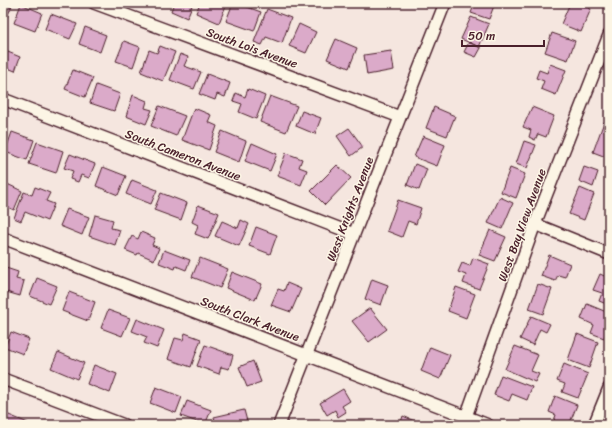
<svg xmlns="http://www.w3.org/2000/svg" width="612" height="428" viewBox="0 0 612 428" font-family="Sriracha,sans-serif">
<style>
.building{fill:#dbaac9;stroke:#4a1f2b}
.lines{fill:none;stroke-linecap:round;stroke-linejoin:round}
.minor-casing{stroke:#4a1f2b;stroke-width:14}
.minor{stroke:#fcf5e5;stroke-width:11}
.labels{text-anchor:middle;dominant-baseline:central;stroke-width:3;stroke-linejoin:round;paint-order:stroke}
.street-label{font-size:12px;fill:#4a1f2b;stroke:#fcf5e5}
</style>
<rect width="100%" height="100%" fill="#f5e6df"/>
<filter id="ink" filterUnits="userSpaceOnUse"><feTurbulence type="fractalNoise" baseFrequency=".025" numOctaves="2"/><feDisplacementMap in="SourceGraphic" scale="8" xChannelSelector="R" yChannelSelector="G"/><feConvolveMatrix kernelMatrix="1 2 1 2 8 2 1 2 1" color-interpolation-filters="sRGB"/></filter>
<g filter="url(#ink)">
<!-- building -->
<path class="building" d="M3 3H13L4 24H3Z
M174 3H193L187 18 171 11Z
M200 3H227L219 23 196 13Z
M233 3H236L261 12 254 31 226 21Z
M475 3H495L489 19 471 13Z
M570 3H576L591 9 581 32 561 24Z
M21 4 42 13 35 31 14 23Z
M267 9 291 18 282 43 266 37 262 45 254 42Z
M51 14 77 24 70 39 45 29Z
M471 17 489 24 479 47 461 39Z
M299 24 316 32 306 53 289 46Z
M85 27 106 35 100 52 79 44Z
M552 33 575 41 568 60 545 52Z
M336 39 357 48 349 68 327 59Z
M124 41 140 47 133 67 116 61Z
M469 42 481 48 476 57 464 52Z
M160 46 175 52 163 81 141 72 149 50 157 53Z
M3 50 20 57 15 71 3 66Z
M391 51 394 70 367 75 364 55Z
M180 54 188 57 184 66 201 72 194 89 170 80Z
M550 64 566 70 556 95 541 89 544 81 536 78 539 70 547 73Z
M73 70 93 78 85 97 65 89Z
M207 74 230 83 225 97 217 94 215 100 199 94Z
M96 85 120 94 114 111 90 103Z
M248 89 265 96 256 119 239 112 242 104 233 101 236 93 245 97Z
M133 95 147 101 145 108 152 110 146 124 126 116Z
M270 96 297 106 286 132 260 122Z
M159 106 185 116 176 136 151 126Z
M434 107 455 116 447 136 426 128Z
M532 107 554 116 546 137 538 134 535 140 529 137 531 130 523 127Z
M194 108 211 115 208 122 217 126 209 150 182 140Z
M302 111 321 118 315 134 296 126Z
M604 122 609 124V150L606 157 593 152Z
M349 128 363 147 351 156 337 136Z
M222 131 246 141 239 162 214 152Z
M12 132 34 140 27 160 5 152Z
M423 136 445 145 437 166 414 157Z
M524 141 536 145 527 168 516 164Z
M37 142 63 151 56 173 29 164Z
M252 143 277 154 270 171 245 161Z
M286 153 302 159 299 167 307 170 301 185 277 176Z
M70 154 95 164 89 178 81 175 78 182 70 179 73 171 64 168Z
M415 164 427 169 419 190 407 185Z
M337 165 351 178 325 205 311 191Z
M103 167 126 176 118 195 96 186Z
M584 167 598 172 593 187 579 181Z
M510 168 525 174 516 198 501 192Z
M132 180 157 190 151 204 126 194Z
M3 182 22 191 14 210 3 205Z
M35 187 50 193 46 201 54 204 47 221 25 212 21 221 14 218 24 192 32 195Z
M580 188 594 194 584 220 569 214Z
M161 193 187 203 181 220 154 210Z
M500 197 513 203 502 229 488 223Z
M398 200 421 208 416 224 408 221 402 237 387 231Z
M198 205 219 213 208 239 195 234 198 225 192 222Z
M67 209 89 217 82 235 60 226Z
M95 215 113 220 111 228 120 230 115 245 89 236Z
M241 220 249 224 239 246 215 236 222 221 238 228Z
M256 227 277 235 270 254 249 246Z
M490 230 506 237 495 261 479 255Z
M141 232 155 238 152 245 159 248 154 260 138 253 137 255 125 250 132 236 138 239Z
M164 250 190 260 186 270 176 266 175 269 159 263Z
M549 255 570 264 565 277 558 275 555 281 541 276Z
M200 258 228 269 220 288 192 277Z
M473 258 489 264 479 289 463 283 466 275 458 272 462 263 470 266Z
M3 267 18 272 16 279 24 281 20 296 3 291 5 283H3Z
M232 272 262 284 255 300 226 288Z
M600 274 609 278V305L599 301 602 293 593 290Z
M37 278 57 286 49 304 30 296Z
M372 279 388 285 381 305 365 299Z
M287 283 301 289 291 312 271 305 278 289 284 291Z
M538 284 552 289 543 314 529 309Z
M456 287 475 294 466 318 448 311Z
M69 292 95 302 88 321 62 311Z
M587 304 609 313V327L604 338 591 333 594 325 581 319Z
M370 308 387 329 369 342 352 321Z
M108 310 130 318 122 336 101 328Z
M531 316 550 324 546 332 540 329 533 345 520 339Z
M137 319 164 330 157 348 144 343 147 337 132 331Z
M11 332 29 339 23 354 5 347Z
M185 333 201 339 191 367 168 359 175 338 183 340Z
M577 334 598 342 589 368 568 360Z
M205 345 233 355 229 369 221 367 219 374 197 366Z
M515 346 538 355 531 371 539 374 535 382 505 369Z
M430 347 450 355 440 379 421 371Z
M58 352 84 363 77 379 51 368Z
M253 361 261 382 247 387 239 367Z
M564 364 588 374 578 398 562 392 565 384 557 381Z
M94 365 117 374 110 393 87 384Z
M501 375 532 387 527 400 512 394 509 401 494 395Z
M156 387 182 397 176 413 150 403Z
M343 389 350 401 342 406 346 412 338 417 335 410 327 415 320 403Z
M555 396 577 405 569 425H558L553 423 556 415 549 412Z
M187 401 211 410 205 425 181 416Z
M244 410 248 425H216L214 417Z
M4 413 28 423 27 425H3V416Z
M403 416 419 423 418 425H400Z
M314 421 324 424 323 425H313Z"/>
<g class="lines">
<!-- minor casing -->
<g class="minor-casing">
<path id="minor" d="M94 3 400 117
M3 99 354 234
M535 224 609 254
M3 238 488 425
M3 379 124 425
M279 425 445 3
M463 425 535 224 609 35
M594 425 609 388"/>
</g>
<!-- minor -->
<use href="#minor" class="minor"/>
</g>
</g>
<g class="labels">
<!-- street labels -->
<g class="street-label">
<text transform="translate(252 48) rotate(20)">South Lois Avenue</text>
<text transform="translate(183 155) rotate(21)">South Cameron Avenue</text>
<text transform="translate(350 209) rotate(-69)">West Knights Avenue</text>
<text transform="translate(522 225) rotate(-70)">West Bay View Avenue</text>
<text transform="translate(250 319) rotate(21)">South Clark Avenue</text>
</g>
</g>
<!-- margin -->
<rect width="612" height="428" fill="none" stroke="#fcf5e5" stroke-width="16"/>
<rect x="8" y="8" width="596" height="412" fill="none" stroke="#4a1f2b" stroke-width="1.5" filter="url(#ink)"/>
<!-- scale -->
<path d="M462 40v6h82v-6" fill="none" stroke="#4a1f2b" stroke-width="2"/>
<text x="468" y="40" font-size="12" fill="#4a1f2b" stroke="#fcf5e5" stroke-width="3" paint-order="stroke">50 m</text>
</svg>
